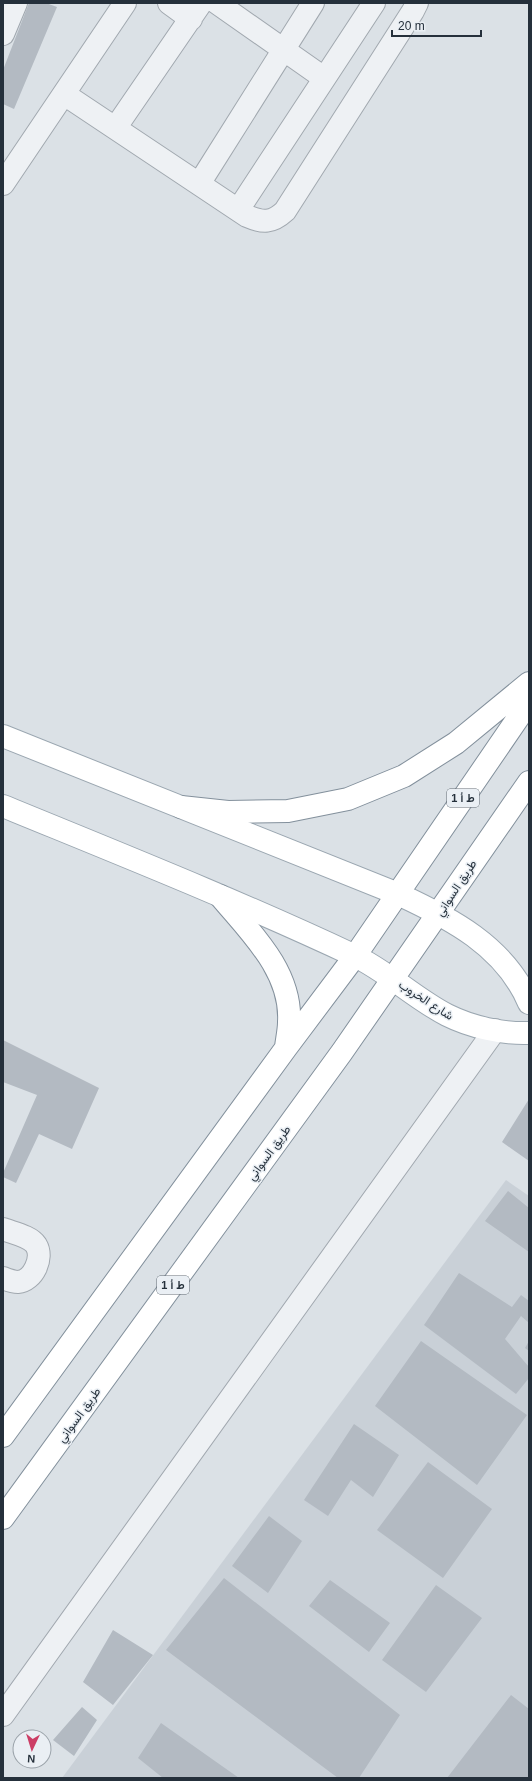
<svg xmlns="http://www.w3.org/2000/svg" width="532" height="1781" viewBox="0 0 532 1781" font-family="Arial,Vazirmatn,sans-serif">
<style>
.built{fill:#c9d0d7}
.building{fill:#b3bac2}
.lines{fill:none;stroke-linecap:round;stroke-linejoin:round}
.minor-casing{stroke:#a1a8af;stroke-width:24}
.major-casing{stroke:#9ba7b1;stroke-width:24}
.highway-casing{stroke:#83909c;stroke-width:24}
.minor{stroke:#eef1f4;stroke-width:22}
.major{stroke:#fff;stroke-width:22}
.highway{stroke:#fff;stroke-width:22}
.labels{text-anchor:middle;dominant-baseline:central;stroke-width:3;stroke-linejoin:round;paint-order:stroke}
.shield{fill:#eaeff4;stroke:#606972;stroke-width:1}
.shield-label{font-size:11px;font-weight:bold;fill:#25303b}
.street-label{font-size:12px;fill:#25303b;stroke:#eaeff4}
</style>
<rect width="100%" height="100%" fill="#dbe1e6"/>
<!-- built -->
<path class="built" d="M506 1180 529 1196V1778H62Z"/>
<!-- building -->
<path class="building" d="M29 3H46L57 7 14 109 3 104V70Z
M3 1040 99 1088 72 1149 39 1134 16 1183 3 1177V1173L37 1095 3 1082Z
M529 1099V1161L502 1142Z
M508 1191 529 1208V1252L485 1221Z
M459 1273 512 1307 521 1295 529 1301V1323L521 1316 505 1339 529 1367V1378L516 1394 424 1325Z
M421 1341 527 1415 477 1485 375 1406Z
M529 1341V1351L525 1348Z
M354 1424 399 1455 373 1497 351 1480 328 1516 304 1500Z
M428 1462 492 1509 443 1578 377 1530Z
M269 1516 302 1541 268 1593 232 1566Z
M224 1578 400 1715 359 1778H338L166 1650Z
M330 1580 390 1623 369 1652 309 1606Z
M436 1585 482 1618 426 1692 382 1660Z
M113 1630 153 1655 113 1705 83 1682Z
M511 1695 529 1709V1778H447Z
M82 1707 97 1720 74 1756 53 1740Z
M161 1723 239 1778H163L138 1758Z"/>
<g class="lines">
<!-- minor casing -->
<g class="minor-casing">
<path id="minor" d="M169 3 191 19
M217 3 324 78
M3 34 16 3
M64 94 247 216C263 223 272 223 285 211L413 11 417 3
M116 127 201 3
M3 184 125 3
M199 184 313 3
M238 210 374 3
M3 1229C13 1233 30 1236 36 1245 44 1258 33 1281 18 1282 13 1282 8 1280 3 1278
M3 1715 495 1030"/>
</g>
<!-- major casing -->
<g class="major-casing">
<path id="major" d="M3 736 398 894C450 918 505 946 529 1003
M3 806C120 854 238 901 353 955 387 971 414 998 447 1015 471 1027 502 1034 529 1033"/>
</g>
<!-- highway casing -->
<g class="highway-casing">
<path id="highway" d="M181 807 228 812 288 811 348 799 404 776 456 743 529 683
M220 896C250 932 292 971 289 1022 289 1030 287 1039 286 1047
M3 1436 286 1048 355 956 529 702
M3 1518 342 1052 529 782"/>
</g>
<!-- minor -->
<use href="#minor" class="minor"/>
<!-- major -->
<use href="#major" class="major"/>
<!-- highway -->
<use href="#highway" class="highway"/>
</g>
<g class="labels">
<!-- shield labels -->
<g class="shield">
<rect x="447" y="789" width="32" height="18" rx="3"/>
<rect x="157" y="1276" width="32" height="18" rx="3"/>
</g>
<g class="shield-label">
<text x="463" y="798">ط أ 1</text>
<text x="173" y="1285">ط أ 1</text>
</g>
<!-- street labels -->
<g class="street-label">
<text transform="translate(456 888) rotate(-57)">طريق السواني</text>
<text transform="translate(426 1000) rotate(33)">شارع الخروب</text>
<text transform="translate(269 1153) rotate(-54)">طريق السواني</text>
<text transform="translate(79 1415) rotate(-54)">طريق السواني</text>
</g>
</g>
<!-- border -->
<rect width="532" height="1781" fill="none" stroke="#25303b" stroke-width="8"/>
<!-- north arrow -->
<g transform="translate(32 1749) rotate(184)"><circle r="19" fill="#eaeff4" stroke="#9ba3aa"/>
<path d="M0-3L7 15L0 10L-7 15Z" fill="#cc3e66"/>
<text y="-6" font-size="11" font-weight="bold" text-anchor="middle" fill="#25303b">N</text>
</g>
<!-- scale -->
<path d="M392 30v6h89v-6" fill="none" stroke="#25303b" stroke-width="2"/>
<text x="398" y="30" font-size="12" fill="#25303b" stroke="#eaeff4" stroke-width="3" paint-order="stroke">20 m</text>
</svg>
